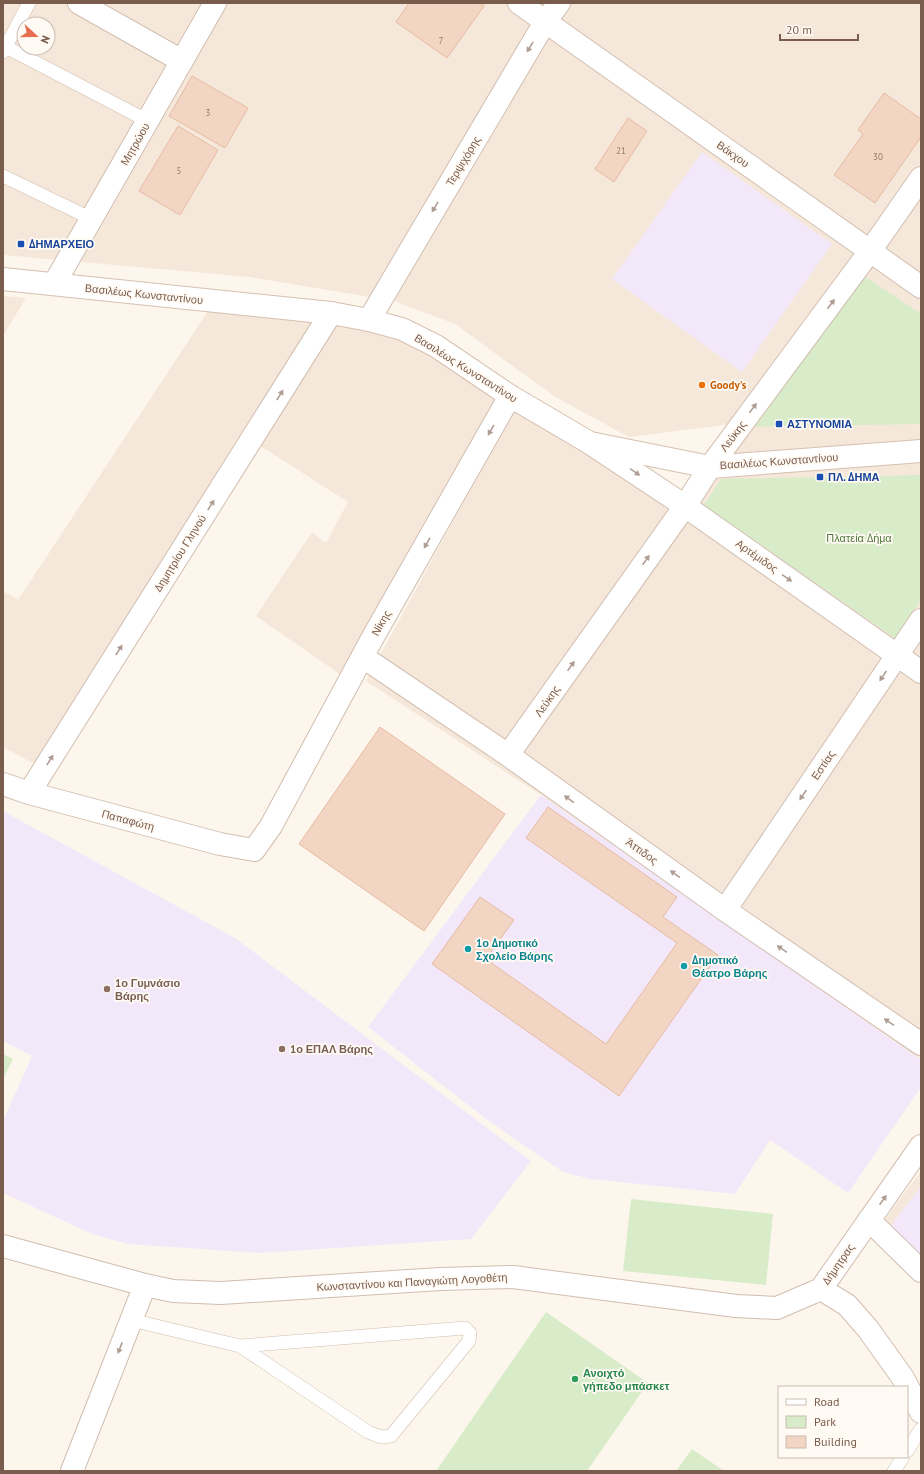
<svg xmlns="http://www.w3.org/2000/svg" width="924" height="1474" viewBox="0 0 924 1474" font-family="'PT Sans',sans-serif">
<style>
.residential{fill:#f5e8da;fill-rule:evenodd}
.education{fill:#f3e8fa}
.green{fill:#d8ecc9}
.building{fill:#f3d5c3;stroke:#e6bba3}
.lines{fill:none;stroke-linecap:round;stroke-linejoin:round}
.service-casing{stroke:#d1beb0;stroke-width:14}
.minor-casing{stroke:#d1beb0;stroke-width:24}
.tertiary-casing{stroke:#d1beb0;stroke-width:24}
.secondary-casing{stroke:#d6c0b0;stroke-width:24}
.service{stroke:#fff;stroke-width:13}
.minor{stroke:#fff;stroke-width:22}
.tertiary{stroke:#fff;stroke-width:22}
.secondary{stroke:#fff;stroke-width:22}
.oneway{fill:#af9d94}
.transit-dot{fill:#1a4fb4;stroke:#fffaf3;stroke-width:1.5}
.food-dot{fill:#e8710a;stroke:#fffaf3;stroke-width:1.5}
.culture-dot{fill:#0f9aa8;stroke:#fffaf3;stroke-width:1.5}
.education-dot{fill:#8d6e63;stroke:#fffaf3;stroke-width:1.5}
.leisure-dot{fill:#2e9e5b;stroke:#fffaf3;stroke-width:1.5}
.labels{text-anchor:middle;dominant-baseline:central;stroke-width:3.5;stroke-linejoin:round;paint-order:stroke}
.number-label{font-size:9px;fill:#987a6a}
.street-label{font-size:11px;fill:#7a5c4d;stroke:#fffaf3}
.transit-label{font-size:11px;font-weight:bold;fill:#164399;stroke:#fffaf3;text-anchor:start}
.food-label{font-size:11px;font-weight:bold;fill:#c56008;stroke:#fffaf3;text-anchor:start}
.park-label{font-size:11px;fill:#537a41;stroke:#fffaf3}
.culture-label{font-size:11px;font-weight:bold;fill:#0d838f;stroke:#fffaf3;text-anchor:start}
.education-label{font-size:11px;font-weight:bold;fill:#785e54;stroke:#fffaf3;text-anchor:start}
.leisure-label{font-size:11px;font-weight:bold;fill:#27864d;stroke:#fffaf3;text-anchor:start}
</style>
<rect width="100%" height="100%" fill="#fdf6ec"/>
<!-- residential -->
<path class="residential" d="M3 3H921V1060L541 795 366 681 515 408 676 506 732 424 629 437 557 398 455 324 394 301 250 277 3 255ZM24 24H48V48H24Z
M3 296 26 298 3 336Z
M210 308 321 319 398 335 501 399 344 677 256 616 312 532 326 543 348 502 246 437 38 766 3 747V591L18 600Z
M921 1171V1259L883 1222Z"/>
<!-- education -->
<path class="education" d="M702 152 832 244 742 372 612 279Z
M541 795 921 1060V1087L848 1193 770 1140 735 1194 591 1179 563 1172 486 1119 368 1027Z
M3 811 235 938 531 1161 471 1239 259 1253 128 1244 92 1234 3 1193V1121L32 1056 3 1041Z
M921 1186V1259L890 1227Z"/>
<!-- green -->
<path class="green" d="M863 275 921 314V424L755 427Z
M921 475V599L896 639 704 505 721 479Z
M3 1054 13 1059 3 1079Z
M631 1199 773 1214 766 1285 623 1271Z
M546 1312 648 1383 587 1471H436Z
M692 1449 724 1471H676Z"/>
<!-- building -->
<path class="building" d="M409 3H480L484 6 447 58 396 22Z
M192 76 248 108 225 148 169 116Z
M884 93 921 119V137L875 203 834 175 863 134 858 130Z
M628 118 647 131 614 182 595 169Z
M178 126 218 150 180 215 139 191Z
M380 727 505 814 424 931 299 844Z
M548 807 677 897 663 917 718 955 619 1096 432 964 480 897 514 920 486 959 606 1044 677 943 526 838Z"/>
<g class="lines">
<!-- service casing -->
<g class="service-casing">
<path id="service" d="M6 47 148 121
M3 52 29 3
M3 176 92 219
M131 1320 240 1346 368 1432 381 1437 391 1436 469 1341 470 1333 465 1328 240 1346
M907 1451 921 1429
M894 1471 903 1457"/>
</g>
<!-- minor casing -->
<g class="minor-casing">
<path id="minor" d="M79 3 182 61
M54 284 215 3
M369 320 545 22 559 3
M590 443 685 506 921 672
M363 657 508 755 725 910 921 1044
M508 755 685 506 710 467 870 251 921 178
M3 784 29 793 220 844 254 850 271 826 373 637 510 396
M29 793 331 313
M725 910 921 620
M869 1220 921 1271
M3 1246 145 1285 173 1291 221 1293 440 1279 513 1277 736 1306 777 1308 821 1289
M821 1289 921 1146
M821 1289 847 1305 868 1329 903 1378 921 1412
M72 1471 145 1285"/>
</g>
<!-- tertiary casing -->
<g class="tertiary-casing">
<path id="tertiary" d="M519 3 921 287"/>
</g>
<!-- secondary casing -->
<g class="secondary-casing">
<path id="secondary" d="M3 279 331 313 369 320 402 329 436 346 510 396 590 443 710 467 921 451"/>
</g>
<!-- service -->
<use href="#service" class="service"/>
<!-- minor -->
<use href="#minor" class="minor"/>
<!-- tertiary -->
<use href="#tertiary" class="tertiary"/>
<!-- secondary -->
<use href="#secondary" class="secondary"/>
</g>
<!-- one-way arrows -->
<defs><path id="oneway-solid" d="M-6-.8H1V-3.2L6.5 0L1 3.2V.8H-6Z"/></defs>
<g class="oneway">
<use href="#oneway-solid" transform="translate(530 47) rotate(121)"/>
<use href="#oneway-solid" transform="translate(435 207) rotate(121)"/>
<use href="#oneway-solid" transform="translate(831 304) rotate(-53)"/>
<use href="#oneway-solid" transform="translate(280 395) rotate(-58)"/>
<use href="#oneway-solid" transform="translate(753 408) rotate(-53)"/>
<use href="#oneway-solid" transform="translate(491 430) rotate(120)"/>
<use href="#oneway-solid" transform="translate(635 472) rotate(34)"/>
<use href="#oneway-solid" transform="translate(211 505) rotate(-58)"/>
<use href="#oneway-solid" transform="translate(427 543) rotate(120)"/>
<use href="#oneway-solid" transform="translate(646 560) rotate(-55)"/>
<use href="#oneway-solid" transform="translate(787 578) rotate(35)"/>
<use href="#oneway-solid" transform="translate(119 650) rotate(-58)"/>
<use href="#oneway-solid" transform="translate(571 666) rotate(-55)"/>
<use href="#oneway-solid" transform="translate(883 676) rotate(124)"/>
<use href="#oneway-solid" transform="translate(50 760) rotate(-58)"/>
<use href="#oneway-solid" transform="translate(803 795) rotate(124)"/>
<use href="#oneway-solid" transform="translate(569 799) rotate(-144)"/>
<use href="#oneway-solid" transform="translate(675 874) rotate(-144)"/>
<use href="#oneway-solid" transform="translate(782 949) rotate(-146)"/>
<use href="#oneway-solid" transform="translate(889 1022) rotate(-146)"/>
<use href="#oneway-solid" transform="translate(883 1200) rotate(-55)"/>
<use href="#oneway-solid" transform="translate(120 1348) rotate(111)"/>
</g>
<!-- markers -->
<g class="transit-dot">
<rect x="17" y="240" width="8" height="8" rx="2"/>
<rect x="775" y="420" width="8" height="8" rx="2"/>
<rect x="816" y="473" width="8" height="8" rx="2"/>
</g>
<circle class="food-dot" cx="702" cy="385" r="4"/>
<g class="culture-dot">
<circle cx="468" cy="949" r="4"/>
<circle cx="684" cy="966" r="4"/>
</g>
<g class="education-dot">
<circle cx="107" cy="989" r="4"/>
<circle cx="282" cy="1049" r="4"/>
</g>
<circle class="leisure-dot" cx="575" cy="1379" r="4"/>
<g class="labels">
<!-- number labels -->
<g class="number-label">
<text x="441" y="40">7</text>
<text x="208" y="112">3</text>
<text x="621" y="150">21</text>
<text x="878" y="156">30</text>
<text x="179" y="170">5</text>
</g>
<!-- street labels -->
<g class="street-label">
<text transform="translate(135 144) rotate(-60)">Μητρώου</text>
<text transform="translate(733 154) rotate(35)">Βάκχου</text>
<text transform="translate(463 161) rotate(-59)">Τερψιχόρης</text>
<text transform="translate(144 294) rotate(6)">Βασιλέως Κωνσταντίνου</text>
<text transform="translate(466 368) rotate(32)">Βασιλέως Κωνσταντίνου</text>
<text transform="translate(733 436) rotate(-53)">Λεύκης</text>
<text transform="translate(779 461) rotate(-4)">Βασιλέως Κωνσταντίνου</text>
<text transform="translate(180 553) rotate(-58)">Δημητρίου Γληνού</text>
<text transform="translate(757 556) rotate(35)">Αρτέμιδος</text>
<text transform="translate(381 623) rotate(-60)">Νίκης</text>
<text transform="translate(547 701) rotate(-55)">Λεύκης</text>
<text transform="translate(823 765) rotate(-56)">Εστίας</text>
<text transform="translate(128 820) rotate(15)">Παπαφώτη</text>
<text transform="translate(642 851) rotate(36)">Άττιδος</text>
<text transform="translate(838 1264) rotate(-55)">Δήμητρας</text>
<text transform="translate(412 1282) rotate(-3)">Κωνσταντίνου και Παναγιώτη Λογοθέτη</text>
</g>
<!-- transit labels -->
<g class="transit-label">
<text x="29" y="244">ΔΗΜΑΡΧΕΙΟ</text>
<text x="787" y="424">ΑΣΤΥΝΟΜΙΑ</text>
<text x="828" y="477">ΠΛ. ΔΗΜΑ</text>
</g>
<!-- food labels -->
<g class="food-label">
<text x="710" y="385">Goody's</text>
</g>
<!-- park labels -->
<g class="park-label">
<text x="859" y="538">Πλατεία Δήμα</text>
</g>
<!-- culture labels -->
<g class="culture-label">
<text x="476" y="943">1ο Δημοτικό<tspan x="476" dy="13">Σχολείο Βάρης</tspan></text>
<text x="692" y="960">Δημοτικό<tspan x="692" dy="13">Θέατρο Βάρης</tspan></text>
</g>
<!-- education labels -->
<g class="education-label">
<text x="115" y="983">1ο Γυμνάσιο<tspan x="115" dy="13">Βάρης</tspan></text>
<text x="290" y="1049">1ο ΕΠΑΛ Βάρης</text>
</g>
<!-- leisure labels -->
<g class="leisure-label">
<text x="583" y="1373">Ανοιχτό<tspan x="583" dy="13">γήπεδο μπάσκετ</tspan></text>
</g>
</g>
<!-- border -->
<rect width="924" height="1474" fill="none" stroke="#7a5c4d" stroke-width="8"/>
<!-- legend -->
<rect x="778" y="1386" width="130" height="72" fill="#fffaf3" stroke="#cabbb1"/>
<rect x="786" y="1399" width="20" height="6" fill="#ffffff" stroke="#cabbb1"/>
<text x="814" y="1406" font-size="12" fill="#7a5c4d">Road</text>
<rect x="786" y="1416" width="20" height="12" fill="#d8ecc9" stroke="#cabbb1"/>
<text x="814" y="1426" font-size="12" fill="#7a5c4d">Park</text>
<rect x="786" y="1436" width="20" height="12" fill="#f3d5c3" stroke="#cabbb1"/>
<text x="814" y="1446" font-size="12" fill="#7a5c4d">Building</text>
<!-- north arrow -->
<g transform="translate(36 36) rotate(111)"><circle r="19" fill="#fffaf3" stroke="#cabbb1"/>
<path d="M0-3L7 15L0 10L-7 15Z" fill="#e76f51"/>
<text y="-6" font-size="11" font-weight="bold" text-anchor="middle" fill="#7a5c4d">N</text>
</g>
<!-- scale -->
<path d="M780 34v6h78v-6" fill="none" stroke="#7a5c4d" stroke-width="2"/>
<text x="786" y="34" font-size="12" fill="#7a5c4d" stroke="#fffaf3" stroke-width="3" paint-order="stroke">20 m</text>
</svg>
